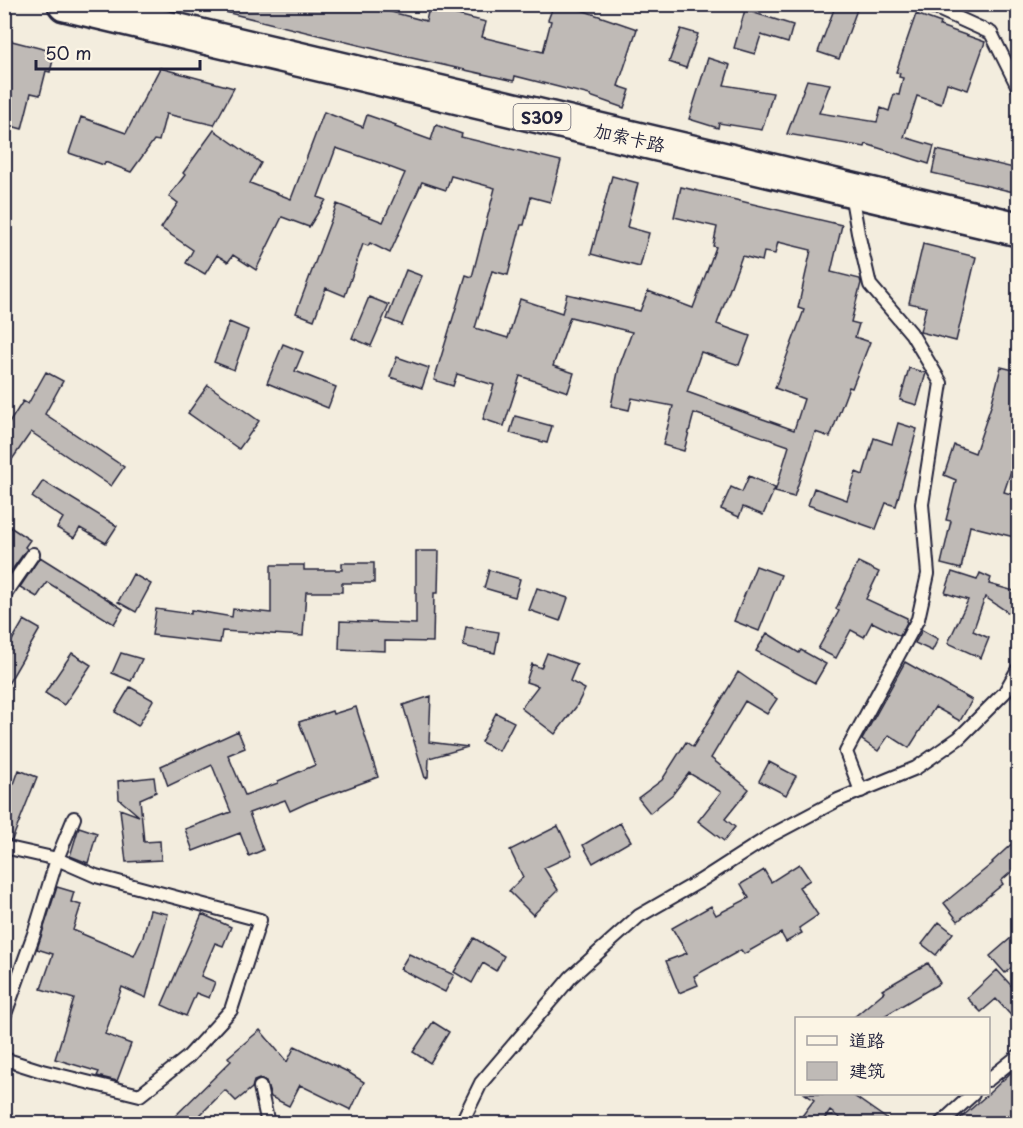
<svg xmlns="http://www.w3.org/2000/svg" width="1023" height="1128" viewBox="0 0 1023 1128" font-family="'Playpen Sans','LXGW WenKai TC',sans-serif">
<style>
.building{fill:#bfbab6;stroke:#22223b;stroke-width:1.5;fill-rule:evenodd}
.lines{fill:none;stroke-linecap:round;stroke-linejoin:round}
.lane-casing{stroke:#22223b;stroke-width:16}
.primary-casing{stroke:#22223b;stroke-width:38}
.lane{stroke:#fcf5e5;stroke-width:12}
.primary{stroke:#fcf5e5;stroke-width:33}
.labels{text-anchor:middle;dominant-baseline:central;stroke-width:6;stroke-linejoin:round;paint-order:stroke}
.shield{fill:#fcf5e5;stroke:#63616e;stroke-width:1.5}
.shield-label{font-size:16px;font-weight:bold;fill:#22223b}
.street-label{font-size:18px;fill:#22223b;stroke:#fcf5e5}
</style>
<rect width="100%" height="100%" fill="#f3edde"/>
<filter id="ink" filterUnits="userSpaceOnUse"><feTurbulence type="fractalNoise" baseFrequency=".0167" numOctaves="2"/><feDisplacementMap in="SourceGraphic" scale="12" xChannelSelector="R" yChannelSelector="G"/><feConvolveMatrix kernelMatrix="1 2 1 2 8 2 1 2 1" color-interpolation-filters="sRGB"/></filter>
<g filter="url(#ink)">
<!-- building -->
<path class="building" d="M222 4H361L426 21 429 8 486 22 482 37 543 52 551 21 548 20 554 4H564L637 29 618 86 630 90 624 108 590 96V95L515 76 514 81 403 56 221 11Z
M836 4H859L839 59 818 52Z
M745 10 793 25 788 43 761 35 755 54 734 48Z
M916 14 941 23 940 26 985 42 968 90 947 83 941 104 917 96 904 137 934 146 929 164 866 144 865 147 787 134 807 80 830 84 819 113 877 122 881 108 889 111 894 94 899 95 903 78 899 77 900 73 896 72Z
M681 29 698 34 686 68 669 62Z
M4 39 55 52 50 72 46 71 40 95 31 93 22 129 4 124Z
M708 58 730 65 724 85 773 93 762 130 719 123 718 128 689 119Z
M160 68 234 88 214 125 166 114 159 141 154 140 131 172 105 162 104 165 69 153 81 117 126 133Z
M324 112 363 127 367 115 396 125 395 127 431 140 436 125 462 134 461 137 561 161 550 202 531 197 524 225H521L508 275 492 271 475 328 508 338 520 299 562 313 567 294 640 311 648 291 693 308 716 247 713 246 717 227 674 217 681 187 842 225 831 272 860 279 861 283 851 322 859 324 855 337 870 342 852 388 849 387 830 437 815 432 794 497 775 492 789 446 694 413 684 451 663 445 673 406 632 398 629 410 611 406 619 367 632 332 570 317 553 366 574 373 568 392 520 376 504 426 483 419 494 385 457 374 453 386 434 380 466 275 472 277 495 188 451 176 446 190 422 182 390 253 370 243 368 246 363 244 345 296 326 288 314 320 296 313 337 204 383 222 405 173 389 167V166L336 148 318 197 326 200 309 227 282 217 256 270 233 255 228 262 217 255 205 274 186 263 193 250 161 228 178 203 169 196 185 175 183 173 214 130 261 163 250 183 291 199ZM778 242 811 250 798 308 804 310 775 388 804 399 794 430 687 392 701 352 739 365 750 336 717 324 742 256 762 261 764 252 775 254Z
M937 150 1018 169V193L932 173Z
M612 176 638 183 627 227 649 233 640 267 591 254Z
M923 244 976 257 956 341 920 332 926 307 909 303Z
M406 270 422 276 402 325 387 319Z
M369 297 389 305 371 346 352 338Z
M229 322 248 330 234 370 214 362Z
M283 344 303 352 295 371 336 387 328 408 267 383Z
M397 357 429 368 422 388 390 377Z
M1001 367 1018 371V450L1004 492 1018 496V538L970 526 961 569 941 564 951 521 946 520 956 480 944 475 954 445 975 453 991 406Z
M909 368 926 373 917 405 900 400Z
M46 372 63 381 45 414 124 467 111 486 31 432 4 471V431L23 401 28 404Z
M208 385 259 421 239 449 188 413Z
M515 416 552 426 547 443 510 433Z
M898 423 917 429 896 506 886 503 876 529 808 505 814 488 847 500 856 472 863 475 874 438 892 444Z
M749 476 775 488 763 515 743 507 739 517 721 509 731 487 742 492Z
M43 481 117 526 106 543 80 528 74 538 57 528 63 518 32 497Z
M4 523 30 540 25 547 27 549 6 578 4 577Z
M416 551H439L438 593H434L433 642 385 641V651L339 649 340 621 416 624Z
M40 557 123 609 114 624 47 582 37 597 20 587Z
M858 562 879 572 866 599 907 618 906 621 907 622 900 636 872 622 864 637 851 630 836 658 818 649 839 611 836 609Z
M342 563H374V583H342V592H306L303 636 222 631 220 643 152 635 156 609 191 614V610L232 617 233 609 271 613V565H304V570H342Z
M756 566 781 575 759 631 734 621Z
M489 570 520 579 515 597 484 588Z
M952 572 977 580 980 573 991 578 989 584 1018 592V619L985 597 973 631 989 638 981 658 948 643 968 600 945 593Z
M133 574 151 584 136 612 118 602Z
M537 588 568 598 560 621 529 610Z
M24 620 40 629 4 691V654Z
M466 627 499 632 495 653 463 646Z
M922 630 938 639 932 651 915 643Z
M767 633 799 653 801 650 826 664 815 683 756 651Z
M72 653 91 665 64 705 45 693Z
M121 653 142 659 131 681 112 673Z
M547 653 577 664 570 681 585 689 576 707 555 734 521 708 538 686 526 682 532 664 541 668Z
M905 662 972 700 960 721 935 707 909 748 889 735 878 751 862 740Z
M738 672 777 699 767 714 745 701 711 758 749 789 725 819 735 827 724 841 698 821 721 792 689 773 673 794 650 813 638 798 662 780 686 742 693 747Z
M130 687 153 700 138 726 115 712Z
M431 696 429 742 468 747 429 758 428 777 425 778 403 705Z
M356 707 378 777 307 803 290 811 285 800 249 813 263 850 249 856 240 833 193 851 185 829 231 812 212 765 168 786 161 766 238 731 245 748 228 755 245 795 278 783V781L315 765 299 722 332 711 333 714Z
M496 713 514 722 499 751 481 742Z
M769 762 796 776 786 795 759 781Z
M19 770 37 777 12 840 4 839V779L14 784Z
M154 777 156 792 140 799 144 842 160 841 161 860 126 862 120 809 139 816 119 799 118 781Z
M620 823 631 841 593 863 583 845Z
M558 826 572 855 544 868 558 890 533 915 509 891 523 877 510 850Z
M79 827 97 833 88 863 70 856Z
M1018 838V866L1001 881 1003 884 958 921 944 903 993 863 992 862Z
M799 864 810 880 799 887 818 915 799 928 802 933 786 942 781 933 744 954 741 950 694 976 698 985 679 993 666 961 687 953 672 928 711 906 716 915 749 898 741 884 764 870 771 882Z
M57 887 74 892 71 902 81 905 73 930 134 956 143 937 150 910 168 914 146 998 122 987 105 1034 131 1044 117 1081 97 1076 99 1072 55 1059 74 999 41 989 53 954 37 949Z
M202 914 231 927 223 946 215 943 201 976 215 982 209 998 196 993 186 1016 162 1005Z
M939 922 953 933 936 955 922 944Z
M1018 932V962L1005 973 990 956Z
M474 938 504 956 496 971 483 963 472 983 454 972Z
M409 954 454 975 445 992 400 969Z
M928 963 940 983 881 1018H853L884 992 882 990Z
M997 970 1018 993V1023L996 999 981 1012 967 998Z
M433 1022 449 1032 430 1063 413 1052Z
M260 1030 287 1062 295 1046 348 1072 364 1082 351 1110 300 1085 289 1106 271 1097 266 1082 259 1079 254 1081 252 1088 236 1101 225 1090 191 1124H167L231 1061 228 1057Z
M1018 1066V1124H954L988 1094Z
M805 1094H851L894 1124H848L830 1111 821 1124H796L814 1100Z"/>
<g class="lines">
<!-- lane casing -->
<g class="lane-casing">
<path id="lane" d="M927 4 991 33 1018 87
M851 193 858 233 870 285 911 333 941 383 922 504 928 574 918 619 846 752 861 791
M4 596 33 554
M4 847 57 859 96 876 260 920 231 1010 188 1057 140 1095 42 1071 4 1059
M4 1017 35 931 57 859 74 818
M988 1080 1018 1056
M260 1087 268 1124
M461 1124 481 1083 571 977 639 916 700 881 770 836 838 800 916 768 959 738 1005 692 1018 669
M940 1124 973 1094"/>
</g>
<!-- primary casing -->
<g class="primary-casing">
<path id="primary" d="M65 4 1018 229"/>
</g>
<!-- lane -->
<use href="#lane" class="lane"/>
<!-- primary -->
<use href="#primary" class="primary"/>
</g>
</g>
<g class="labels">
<!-- shield labels -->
<rect class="shield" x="513.5" y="104" width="57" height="26" rx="4.5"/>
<g class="shield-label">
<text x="542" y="117">S309</text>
</g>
<!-- street labels -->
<g class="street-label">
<text transform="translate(630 137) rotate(13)">加索卡路</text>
</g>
</g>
<!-- margin -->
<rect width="1023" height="1128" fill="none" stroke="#fcf5e5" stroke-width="24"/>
<rect x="12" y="12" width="999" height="1104" fill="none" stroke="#22223b" stroke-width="2" filter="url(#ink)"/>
<!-- legend -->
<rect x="795" y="1017" width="195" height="78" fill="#fcf5e5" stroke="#a5a1a1" stroke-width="1.5"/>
<rect x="807" y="1036" width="30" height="9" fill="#fcf5e5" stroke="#a5a1a1" stroke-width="1.5"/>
<text x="849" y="1047" font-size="18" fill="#22223b">道路</text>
<rect x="807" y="1062" width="30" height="18" fill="#bfbab6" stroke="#a5a1a1" stroke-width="1.5"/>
<text x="849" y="1077" font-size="18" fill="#22223b">建筑</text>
<!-- scale -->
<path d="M36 60v9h164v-9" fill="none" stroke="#22223b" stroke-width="3"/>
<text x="45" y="60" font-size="18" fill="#22223b" stroke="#fcf5e5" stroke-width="4.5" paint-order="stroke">50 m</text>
</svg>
